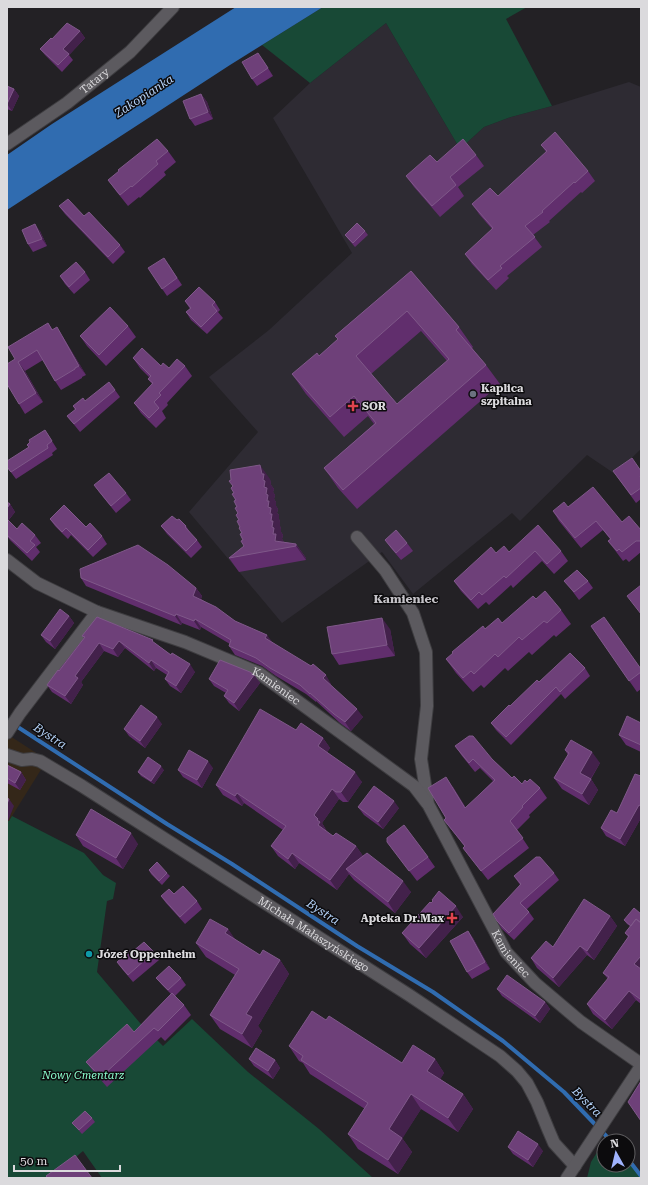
<svg xmlns="http://www.w3.org/2000/svg" width="648" height="1185" viewBox="0 0 648 1185" font-family="'Roboto Serif',serif">
<style>
.built{fill:#2e2b33}
.industrial{fill:#342719}
.green{fill:#184936}
.water{fill:#306cb0}
.lines{fill:none;stroke-linecap:round;stroke-linejoin:round}
.stream{stroke:#306cb0;stroke-width:4}
.minor-casing{stroke:#3e3d40;stroke-width:14}
.secondary-casing{stroke:#3e3d40;stroke-width:14}
.minor{stroke:#5c5a5f;stroke-width:12}
.secondary{stroke:#5c5a5f;stroke-width:12}
.wall{fill:#612e6d;fill-rule:evenodd}
.shaded-wall{fill:#43214b}
.building{fill:#6e4079;stroke:#7f5889;fill-rule:evenodd}
.worship-dot{fill:#6b7280;stroke:#0c0b0d;stroke-width:1.5}
.health-dot{fill:#e0444e;stroke:#0c0b0d;stroke-width:1.5}
.culture-dot{fill:#0f9aa8;stroke:#0c0b0d;stroke-width:1.5}
.labels{text-anchor:middle;dominant-baseline:central;stroke-width:3;stroke-linejoin:round;paint-order:stroke}
.street-label{font-size:11px;fill:#dbdadd;stroke:#0c0b0d}
.poi-label{font-size:11px;font-weight:bold;fill:#dbdadd;stroke:#0c0b0d;text-anchor:start}
.park-label{font-size:11px;font-style:italic;fill:#8afbcc;stroke:#0c0b0d}
.water-label{font-size:12px;font-style:italic;fill:#b4d2f8;stroke:#0c0b0d}
.neighbourhood-label{font-size:12px;font-weight:bold;fill:#c4c2c7;stroke:#0c0b0d}
</style>
<rect width="100%" height="100%" fill="#232125"/>
<!-- built -->
<path class="built" d="M386 23 460 149 484 127 511 117 552 106 629 82 641 87V449L615 474 587 455 520 521 512 513 413 594 382 552 282 623 189 512 258 432 209 377 269 330 352 253 273 118 310 83Z"/>
<!-- industrial -->
<path class="industrial" d="M7 734 47 760 9 821H7Z"/>
<!-- green -->
<path class="green" d="M323 7H527L506 19 552 106 511 117 484 127 460 149 386 23 310 83 262 45Z
M12 816 84 853 103 875 116 883 113 899 107 901 97 972 140 1023 163 1046 192 1019 248 1072 319 1129 373 1178H102L83 1151 51 1178H7V821H9Z
M604 1141V1165H628V1159L641 1176V1178H587L591 1162Z"/>
<!-- water -->
<path class="water" d="M236 7H323L230 65 7 210V155L52 124Z"/>
<g class="lines">
<!-- stream -->
<path class="stream" d="M7 720 167 824 232 864 357 946 433 992 503 1041 564 1092 611 1141
M628 1159 641 1176"/>
<!-- minor casing -->
<g class="minor-casing">
<g id="minor">
<path id="s1" d="M7 144 67 103 130 52 173 7"/>
<path id="s2" d="M357 537 385 570 413 613 426 652 427 706 421 759 428 804 506 952 535 983 581 1022 641 1064"/>
<path id="s3" d="M7 560 37 583 97 612 185 642 259 673 414 786 427 803"/>
<path d="M7 733 20 713 97 612"/>
<path id="s4" d="M7 755 22 760 32 759 40 761 82 786 409 995 500 1056 517 1071 527 1083 537 1102 548 1129 554 1143 575 1166"/>
</g>
</g>
<!-- secondary casing -->
<g class="secondary-casing">
<path id="secondary" d="M567 1178 641 1066"/>
</g>
<!-- minor -->
<use href="#minor" class="minor"/>
<!-- secondary -->
<use href="#secondary" class="secondary"/>
</g>
<!-- wall -->
<path class="wall" d="M80 31 85 38 69 55 73 60 62 72 45 55 40 49 52 39Z
M263 60 273 76 257 86 252 79Z
M7 86 14 89 19 96 12 111 7 109Z
M201 94 207 102 213 119 195 126 190 119Z
M541 145 588 171 595 181 582 193 581 192 549 221 550 222 533 235 542 247 507 276 509 278 496 290 472 264 465 254 492 229 479 214 472 204 498 196 546 152Z
M168 151 176 162 164 172 166 175 140 198 139 197 128 206 116 191 108 180Z
M476 155 484 166 458 187 464 196 440 217 414 187 406 176 437 162Z
M59 206 84 216 120 245 125 252 113 264 65 214Z
M40 231 47 246 33 252 28 244Z
M365 231 368 235 355 247 348 239 345 235Z
M169 265 182 285 167 296 148 268Z
M411 271 459 327 473 347 472 348 486 365 500 384 357 509 338 488 324 468 374 424 368 416 344 437 306 394 292 374 319 356 338 339 335 336ZM421 331 447 361 397 404 371 374Z
M85 272 90 280 74 294 65 284 60 276Z
M185 301 215 302 220 310 218 312 223 318 207 334 191 320 186 312 190 309Z
M48 323 53 330 63 337 86 375 82 377V378L61 390 55 381 43 360 25 371 43 402 25 414 19 404 15 359Z
M128 326 136 337 106 366 87 346 80 336Z
M133 358 169 368 185 366 192 376 167 403 168 405 162 411 166 418 156 428 141 413 134 403 152 384 148 379 149 377 140 368Z
M115 390 120 397 80 432 67 416 75 410 73 406Z
M45 430 57 449 52 453 53 455 16 479 7 467 29 447 30 442Z
M613 471H641V499L636 503Z
M270 479 271 485 274 489 273 492 275 495 274 499 276 502V506L278 509 277 513 279 515V519L280 522V526L281 529V532L283 535 282 539 284 542 296 544 306 558V560L239 572 229 558 244 546 231 480Z
M94 485 126 493 131 500 116 513 99 492Z
M7 502 10 504 15 512 8 521 17 529 35 535 41 543 36 547 40 552 32 561 10 540 7 536Z
M568 507 622 522 641 530V552L629 562 626 559 623 561 608 541 610 539 603 530 581 548 559 521 553 511Z
M50 519 86 527 102 536 107 544 93 557 71 535 68 539 55 526Z
M177 520 186 526 191 534 197 540 202 547 191 558 167 534 161 526Z
M385 540 407 543 413 551 401 560 390 547Z
M561 551 568 561 554 574 542 561 513 588 511 585 489 605 486 602 478 609 461 591 454 581 496 553 509 552Z
M81 578 196 588 202 596 201 599 235 621 272 642 331 684 330 685 363 717 351 731 340 723 316 701V702L306 694 276 676 262 666 235 655 229 646 230 644 201 627 200 630 182 623 181 625 86 586Z
M564 581H588L593 588 579 600 570 588Z
M536 599 561 610 571 624 556 637 554 635 532 655 529 652 508 671 505 668 484 688 481 685 473 692 456 673 446 659 502 623Z
M69 616 74 623 55 649 46 642 41 635Z
M591 626 641 669V689L637 692Z
M390 629 395 656 339 665 332 654Z
M82 636 156 644 171 655 195 672 181 693 170 686 165 679 167 675 156 668 154 671 125 648 118 657 104 651 81 682 83 685 71 704 52 692 47 685 84 638Z
M585 668 590 676 565 699 561 694 511 745 496 730 491 723 539 682Z
M254 675 260 683 239 711 229 703 224 696 226 693 214 686 209 679Z
M641 723V752L626 745 619 735Z
M162 724 145 748 129 736 124 729Z
M296 730 323 738 330 748 327 752 362 782 348 802H343L339 799 322 823 325 828 327 832 333 836 356 846 363 856 411 892 395 913 354 880 349 874 337 890 299 863 295 869 278 856 271 846 283 830 244 803 242 806 223 795 216 785Z
M455 746 492 759 512 778 522 784 527 782 540 788 547 798 529 815 530 817 517 830 529 848 488 880 470 857 463 848 465 847 444 820 446 818 453 787 466 808 493 781 480 768 475 772 462 756Z
M565 750 600 763 591 779 598 790 589 805 562 789 554 778 568 755Z
M7 765 21 772 26 780 20 790 7 783Z
M213 768 202 788 183 777 178 770Z
M164 770 154 784 141 776 138 772Z
M641 776V818L625 846 606 836 601 828 617 813Z
M358 807 399 808 383 829 364 815Z
M76 835 138 844 123 869 83 846Z
M387 842 428 857 435 867 417 881Z
M149 870 167 873 170 876 162 885 151 874Z
M554 873 559 880 527 909 534 919 514 940 502 929 497 921 520 885 514 876Z
M174 894 197 901 202 909 185 924 166 903 161 896Z
M431 903 463 917 426 958 410 944 402 933Z
M641 914V1004L636 1000 612 1029 593 1014 587 1004 608 979 603 973 628 937 625 933 630 926 627 924 624 920Z
M610 916 617 926 594 960 587 955 559 987 537 968 531 958Z
M228 929 234 939 260 955 280 960 289 974 258 1026 262 1031 252 1048 220 1029 210 1015 235 975 206 957 196 943Z
M468 931 473 938 490 969 472 979 467 972Z
M132 952H154L159 960 133 982 122 969 117 962Z
M156 978H181L186 985 175 996 184 1005 191 1015 165 1041 161 1037 107 1087 93 1071 86 1062 134 1032 171 994 162 985Z
M497 989 545 1002 550 1009 540 1023 502 996Z
M326 1020 402 1063 435 1059 444 1073 440 1079 463 1094 473 1109 458 1132 421 1109 402 1138 412 1152 398 1174 358 1149 348 1134 365 1109 310 1074 303 1063 299 1061 289 1046Z
M249 1059 275 1060 280 1068 273 1079 254 1066Z
M92 1118 95 1122 82 1134 72 1123Z
M508 1147 543 1151 533 1167 513 1154Z"/>
<!-- shaded-wall -->
<path class="shaded-wall" d="M80 31 85 38 69 55 63 49Z
M14 89 19 96 12 111 7 104Z
M201 94 207 102 213 119 208 112Z
M35 224 40 231 47 246 42 239Z
M57 327 63 337 86 375 79 366Z
M18 362 25 371 43 402 36 393Z
M260 465 270 479 271 485 274 489 273 492 275 495 274 499 276 502V506L278 509 277 513 279 515V519L280 522V526L281 529V532L283 535 282 539 284 542V546L275 541Z
M10 504 15 512 7 522V508Z
M296 544 306 558V560L296 546Z
M196 588 202 596 199 604 193 596Z
M176 614 182 623 181 625 175 616Z
M69 616 74 623 55 649 50 641Z
M382 618 390 629 395 656 387 645Z
M195 619 201 627 200 630 194 621Z
M267 635 273 643 265 638Z
M119 641 125 648 118 657 113 649Z
M99 643 104 651 81 682 83 685 71 704 65 696 75 676Z
M151 660 156 668 154 671 149 663Z
M190 664 195 672 181 693 176 686Z
M254 675 260 683 239 711 234 703Z
M326 675 331 684 329 687 323 678Z
M357 709 363 717 351 731 345 722Z
M157 717 162 724 145 748 140 741Z
M323 738 330 748 325 756 318 746Z
M592 752 600 763 588 783 591 779 598 790 589 805 582 794 580 773Z
M208 761 213 768 202 788 197 780Z
M161 766 164 770 154 784 151 781Z
M21 772 26 780 20 790 15 783Z
M355 772 362 782 348 802 341 792Z
M446 777 453 787 472 818 465 808Z
M332 789 339 799 322 823 327 832 324 835 318 825 314 815Z
M237 793 244 803 242 806 235 796Z
M9 799 14 806 8 821 7 819V804Z
M394 801 399 808 383 829 378 822Z
M639 805 641 808V818L625 846 620 839Z
M131 833 138 844 123 869 116 858Z
M356 846 363 856 346 869 349 874 337 890 330 880Z
M292 853 299 863 295 869 288 859Z
M403 881 411 892 395 913 388 902Z
M456 906 463 917 426 958 419 948Z
M610 916 617 926 594 960 587 951Z
M228 929 238 943 225 933Z
M468 931 473 938 490 969 485 962Z
M580 946 587 955 559 987 553 978Z
M641 956V973L634 964Z
M280 960 289 974 258 1026 262 1031 252 1048 242 1034 246 1014Z
M629 991 636 1000 612 1029 605 1020Z
M545 1002 550 1009 540 1023 535 1016Z
M435 1059 444 1073 437 1085 427 1071Z
M275 1060 280 1068 273 1079 268 1071Z
M411 1094 421 1109 399 1144 389 1129Z
M463 1094 473 1109 458 1132 448 1118Z
M402 1138 412 1152 398 1174 388 1160Z
M538 1144 543 1151 533 1167 528 1160Z"/>
<!-- building -->
<path class="building" d="M67 23 80 31 63 49 69 54 58 65 40 49 51 38 52 39Z
M258 53 268 68 252 79 242 62Z
M7 86 14 89 7 104Z
M201 94 208 112 190 119 183 101Z
M555 132 588 171 575 183 574 182 542 211 543 212 525 226 535 237 500 266 502 268 488 280 465 254 493 228 472 204 490 188 498 196 547 151 541 145Z
M157 139 168 151 156 161 158 164 132 187 131 186 120 195 108 180 119 171 118 170Z
M463 139 476 155 450 177 456 185 432 206 406 176 430 155 437 162Z
M68 199 84 216 89 212 120 245 108 257 59 206Z
M357 223 365 231 353 243 345 235Z
M35 224 42 239 28 244 22 230Z
M164 258 177 278 162 289 148 268Z
M76 262 85 272 69 287 60 276Z
M411 271 459 327 456 330 486 365 343 490 324 468 376 423 354 396 330 417 292 374 317 353 319 356 338 339 335 336ZM407 311 449 359 397 404 356 356Z
M199 287 215 302 212 305 217 311 201 327 186 312 191 308 185 301Z
M110 307 128 326 99 355 80 336Z
M48 323 52 330 57 327 79 366 75 368V369L55 381 37 350 18 362 36 393 19 404 7 384V364L15 359 8 347Z
M142 348 161 366 163 363 169 368 177 359 185 366 159 393 161 395 154 402 159 408 149 418 134 403 153 383 148 379 151 376 133 358Z
M109 382 115 390 74 424 67 416 76 409 73 406 83 398 85 401Z
M45 430 52 441 47 445 48 448 11 472 7 467V461L29 447 27 445 30 442 29 440Z
M632 458 641 471V475L640 476 641 478V488L631 495 613 471Z
M260 465 262 474H264L263 480 265 481 264 487 267 488 266 494 268 495 267 501H269L268 507 271 508 270 514H272L271 521H273L272 527 274 528 273 534H276L275 541 296 544V546L229 558 244 546 241 541 243 540 240 534 242 533 239 528 240 527 237 521 239 520 236 515 238 513 235 508 237 507 234 501 236 500 232 494 234 493 231 488 233 486 229 481 231 480 230 470Z
M109 473 126 493 111 506 94 485Z
M593 487 622 522 629 516 641 530V541H636L622 552 619 549 617 551 608 541 611 539 596 521 575 538 553 511 564 502 568 507Z
M7 502 10 504 7 508Z
M64 505 86 527 90 523 102 536 88 550 66 528 62 532 50 519Z
M172 516 177 520 179 519 186 526 185 527 197 540 186 551 161 526Z
M7 519 17 529 22 523 35 535 30 541 35 545 27 553 7 535Z
M538 525 561 551 547 564 535 551 506 578 504 576 482 595 479 592 471 600 454 581 491 547 496 553 504 546 509 552Z
M396 530 407 543 396 553 385 540Z
M138 545 168 565 196 588 193 596 216 607 235 621 267 635 265 638 311 666 313 664 326 675 323 678 357 709 345 722 334 714 310 693V694L300 685 270 668 256 658 229 646 231 640 195 619 194 621 176 614 175 616 81 578 80 569Z
M577 570 588 581 574 592 564 581Z
M641 585V614L627 596Z
M545 591 561 610 547 623 544 621 522 640 519 637 498 657 495 654 474 674 471 671 463 678 446 659 453 653 452 652 483 626 485 629 498 618 502 623 533 596 536 599Z
M60 609 69 616 50 641 41 635Z
M97 617 153 640 152 641 171 655 172 653 190 664 176 686 165 679 169 672 151 660 149 663 119 641 113 649 99 643 75 676 78 678 65 696 47 685 58 670 59 671 85 637 82 636Z
M604 617 641 669V672L629 681 591 626Z
M382 618 387 645 332 654 327 627Z
M570 653 585 668 560 692 556 687 506 737 491 723 509 705 510 706 537 680 539 682Z
M220 660 250 672 254 675 234 703 224 696 228 690 209 679Z
M141 705 157 717 140 741 124 729Z
M260 709 296 730 301 723 323 738 318 746 355 772 341 792H336L332 789 314 815 318 819 317 820 320 822 318 825 333 836 336 833 356 846 330 880 292 853 288 859 271 846 286 826 237 793 235 796 216 785Z
M627 716 641 723V745L619 735Z
M469 736H473L492 759 512 778 514 776 522 784 525 780 527 782 530 779 540 788 522 806 523 807 510 821 523 838 481 871 463 848 465 846 444 820 446 818 428 788 446 777 465 808 495 780 473 759 469 763 455 746Z
M571 740 592 752 580 773 591 779 582 794 554 778 569 753 565 750Z
M189 750 208 761 197 780 178 770Z
M148 757 161 766 151 781 138 772Z
M7 765 21 772 15 783 7 778Z
M635 774 641 776V806L639 805 620 839 601 828 611 810 617 813Z
M374 786 394 801 378 822 358 807Z
M7 798 9 799 7 804Z
M91 809 131 833 116 858 76 835Z
M404 825 428 857 409 871 387 842V838Z
M367 853 403 881 388 902 346 869Z
M536 857H540L554 873 520 903 529 912 509 933 497 921 493 914 521 884 514 876Z
M157 862 167 873 159 881 149 870Z
M183 886 197 901 180 917 161 896 169 889 174 894Z
M439 891 456 906 419 948 402 933 430 902 431 903 433 901 432 900Z
M584 899 610 916 587 951 580 946 553 978 531 958 546 941 553 947Z
M634 908 641 914V920L640 922 636 919 631 926 624 920Z
M210 919 228 929 225 933 260 955 263 950 280 960 246 1014 252 1017 242 1034 210 1015 239 969 196 943Z
M636 919 641 923V956L634 964 641 969V998L640 999 629 991 605 1020 587 1004 609 977 603 973 629 936 625 933Z
M468 931 485 962 467 972 450 941Z
M144 942 154 952 128 975 117 962 131 950 132 952Z
M169 966 181 978 168 990 156 978Z
M507 975 545 1002 535 1016 497 989Z
M172 993 184 1005 158 1031 154 1028 101 1077 86 1062 127 1024 134 1032Z
M312 1011 326 1020 329 1016 402 1063 413 1045 435 1059 427 1071 463 1094 448 1118 411 1094 389 1129 402 1138 388 1160 348 1134 368 1103 301 1060 303 1056 289 1046Z
M256 1048 275 1060 268 1071 249 1059Z
M641 1081V1121L628 1102Z
M85 1111 92 1118 79 1130 72 1123Z
M518 1131 538 1144 528 1160 508 1147Z
M75 1155 92 1178H48L46 1176Z"/>
<!-- markers -->
<circle class="worship-dot" cx="473" cy="394" r="4"/>
<g class="health-dot">
<path d="M351 400h4v4h4v4h-4v4h-4v-4h-4v-4h4z"/>
<path d="M450 912h4v4h4v4h-4v4h-4v-4h-4v-4h4z"/>
</g>
<circle class="culture-dot" cx="89" cy="954" r="4"/>
<g class="labels">
<!-- street labels -->
<g class="street-label">
<text stroke="none"><textPath href="#s1" startOffset="108">Tatary</textPath></text>
<text stroke="none"><textPath href="#s3" startOffset="299">Kamieniec</textPath></text>
<text stroke="none"><textPath href="#s4" startOffset="358">Michała Małaszyńskiego</textPath></text>
<text stroke="none"><textPath href="#s2" startOffset="460">Kamieniec</textPath></text>
</g>
<!-- poi labels -->
<g class="poi-label">
<text x="481" y="388">Kaplica<tspan x="481" dy="13">szpitalna</tspan></text>
<text x="362" y="406">SOR</text>
<text x="444" y="918" text-anchor="end">Apteka Dr.Max</text>
<text x="97" y="954">Józef Oppenheim</text>
</g>
<!-- park labels -->
<g class="park-label">
<text x="83" y="1075">Nowy Cmentarz</text>
</g>
<!-- water labels -->
<g class="water-label">
<text transform="translate(144 96) rotate(-33)">Zakopianka</text>
<text transform="translate(50 736) rotate(33)">Bystra</text>
<text transform="translate(323 912) rotate(33)">Bystra</text>
<text transform="translate(587 1102) rotate(46)">Bystra</text>
</g>
<!-- neighbourhood labels -->
<g class="neighbourhood-label">
<text x="406" y="599">Kamieniec</text>
</g>
</g>
<!-- border -->
<rect width="648" height="1185" fill="none" stroke="#dbdadd" stroke-width="16"/>
<!-- north arrow -->
<g transform="translate(616 1153) rotate(352)"><circle r="19" fill="#0c0b0d" stroke="#5f5e60"/>
<path d="M0-3L7 15L0 10L-7 15Z" fill="#a0b3fd"/>
<text y="-6" font-size="11" font-weight="bold" text-anchor="middle" fill="#dbdadd">N</text>
</g>
<!-- scale -->
<path d="M14 1165v6h106v-6" fill="none" stroke="#dbdadd" stroke-width="2"/>
<text x="20" y="1165" font-size="12" fill="#dbdadd" stroke="#0c0b0d" stroke-width="3" paint-order="stroke">50 m</text>
</svg>
